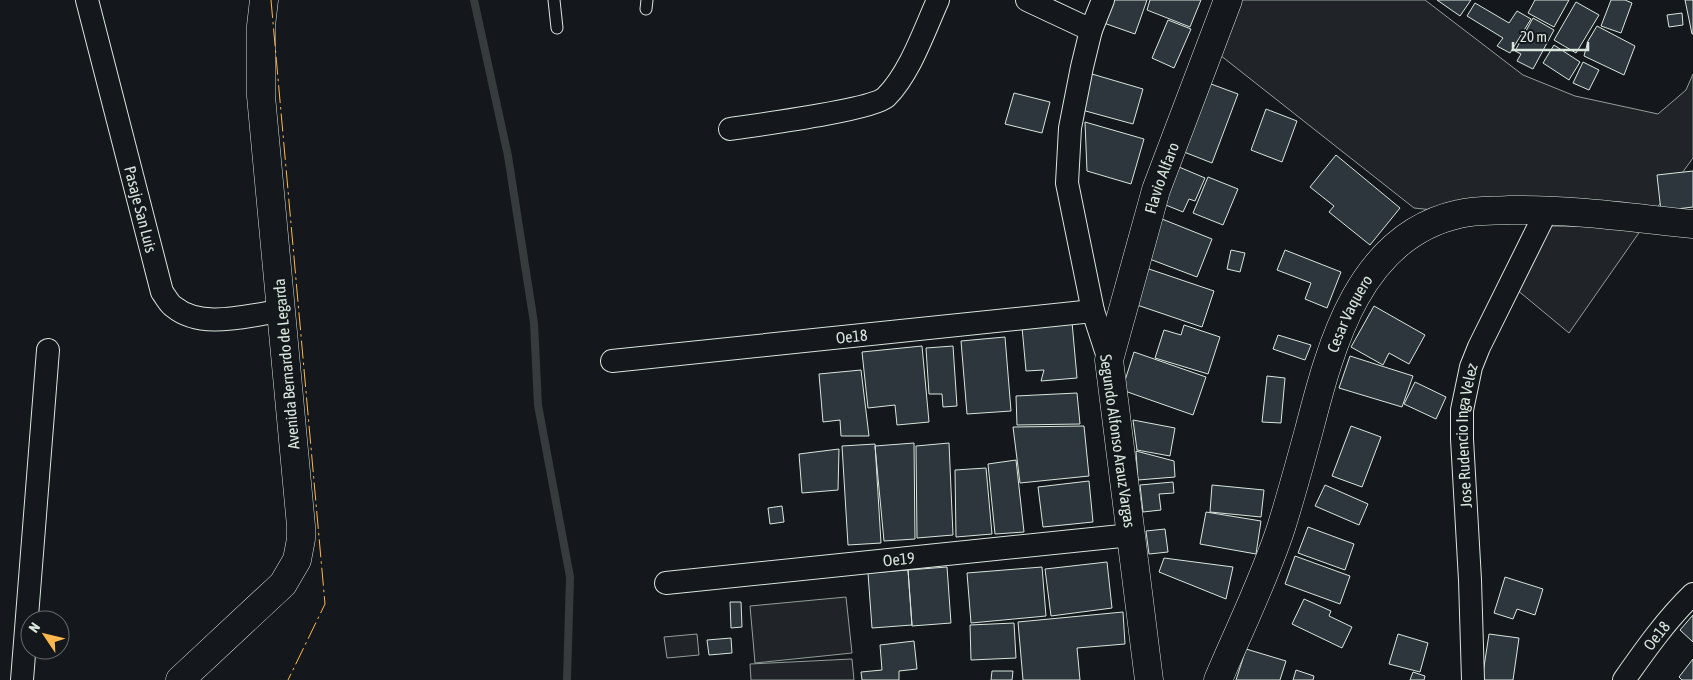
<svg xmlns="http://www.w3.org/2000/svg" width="1693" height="680" viewBox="0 0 1693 680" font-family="'Asap Condensed',sans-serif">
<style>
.green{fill:#202428;stroke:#939e99}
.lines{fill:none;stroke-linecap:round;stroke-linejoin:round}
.stream{stroke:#363b3e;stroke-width:8}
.building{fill:#2c363c;stroke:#d8e6dc}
.service-casing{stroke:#d8e6dc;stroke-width:13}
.minor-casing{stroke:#d8e6dc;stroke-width:24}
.tertiary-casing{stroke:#d8e6dc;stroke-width:29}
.service{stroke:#14181c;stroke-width:11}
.minor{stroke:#14181c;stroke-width:22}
.tertiary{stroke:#14181c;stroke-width:28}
.power{stroke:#ffb74d;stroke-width:1;stroke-dasharray:18 4 2.5 4;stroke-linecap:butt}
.labels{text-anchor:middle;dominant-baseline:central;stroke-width:4;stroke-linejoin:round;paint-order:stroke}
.street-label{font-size:16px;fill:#d8e6dc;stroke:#14181c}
</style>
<rect width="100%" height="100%" fill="#14181c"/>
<!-- green -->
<path class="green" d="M1239 0H1425L1523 75 1575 96 1658 114 1686 90 1693 74V158L1656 209 1433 210 1414 208 1220 55Z
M1549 226 1643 227 1569 333 1516 289Z
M846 597 852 653 755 663 750 606Z
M697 634 699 655 667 658 664 637Z
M852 659 854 680H751L750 664Z"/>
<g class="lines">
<!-- stream -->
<path class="stream" d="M474 0 508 156 534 323 538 405 570 577 567 680"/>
</g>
<!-- building -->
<path class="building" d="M1109 0H1147L1135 34 1101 22Z
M1150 0H1201L1190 27 1147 10Z
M1437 0H1471L1460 16Z
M1535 0H1569L1554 27 1528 13Z
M1611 0H1625L1632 3 1621 33 1601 26Z
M1685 0H1693V34H1692Z
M1576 2 1599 15 1576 53 1554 40Z
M1475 3 1509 23 1517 11 1531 19 1510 53 1497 46 1503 38 1467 16Z
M1682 13 1683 25 1669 27 1667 15Z
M1533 18 1554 30 1533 69 1517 61 1521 54 1515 51Z
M1168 20 1191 29 1174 68 1152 58Z
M1597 26 1635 46 1624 75 1584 56 1588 41Z
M1554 45 1580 62 1569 80 1543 63Z
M1583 62 1599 70 1589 90 1573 83Z
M1092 74 1143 89 1133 124 1082 110Z
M1203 81 1238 94 1212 163 1184 152Z
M1014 93 1050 102 1042 133 1005 124Z
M1266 109 1297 121 1282 162 1251 150Z
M1085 122 1144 139 1131 184 1087 171Z
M1336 155 1400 208 1370 245 1329 212 1334 206 1310 187Z
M1172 164 1205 178 1195 201 1189 199 1183 212 1156 201Z
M1693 171V207L1661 211 1657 175Z
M1208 177 1238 189 1223 225 1193 213Z
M1162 219 1212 239 1197 277 1147 258Z
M1231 250 1245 253 1240 272 1227 269Z
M1285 250 1341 272 1327 308 1305 299 1311 283 1277 270Z
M1143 267 1214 291 1202 327 1131 303Z
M1374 306 1425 335 1409 364 1389 353 1383 365 1351 347Z
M1072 322 1077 378 1041 381 1044 370 1026 371 1022 327Z
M1184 325 1220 337 1208 374 1155 358 1164 330 1181 335Z
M1278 335 1311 345 1305 360 1273 349Z
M1005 337 1011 411 967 414 961 341Z
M922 346 929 422 897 425 895 405 868 408 862 352Z
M953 346 957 406 943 407 942 394H929L926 348Z
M1134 352 1206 377 1193 415 1122 390Z
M1350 356 1413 376 1402 407 1339 388Z
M861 370 869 436H841L840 420 823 422 819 374Z
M1267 376 1285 378 1281 423 1262 422Z
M1415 382 1446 397 1436 419 1404 404Z
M1077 393 1080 424 1017 425 1016 396Z
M1133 420 1175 428 1170 456 1137 450Z
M1084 426 1089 476 1020 483 1013 427Z
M1351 426 1381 437 1362 487 1332 476Z
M914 443 915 539 884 541 875 446Z
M949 443 953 535 917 538 916 446Z
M875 444 881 543 848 545 842 446Z
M839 449 838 490 802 493 799 454Z
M1136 451 1174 461 1175 477 1138 480Z
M1016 460 1024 532 995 534 988 464Z
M986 468 992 534 956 537 955 470Z
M1089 481 1093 522 1043 527 1038 487Z
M1173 482 1174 493 1159 494 1161 510 1143 512 1140 485Z
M1212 485 1264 490 1261 517 1210 512Z
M1325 485 1368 504 1359 525 1315 506Z
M782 506 784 522 770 524 768 508Z
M1206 512 1261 521 1256 554 1200 544Z
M1308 527 1354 544 1345 570 1298 553Z
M1165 529 1168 552 1149 554 1146 531Z
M1295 556 1350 576 1340 604 1285 584Z
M1164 558 1233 567 1226 599 1159 572Z
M1107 562 1112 608 1051 616 1045 569Z
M947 567 951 623 912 626 908 570Z
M1042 567 1046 616 971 623 967 573Z
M908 570 912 625 872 628 868 573Z
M1505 577 1543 589 1535 615 1517 609 1513 619 1494 613Z
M1304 599 1331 611 1329 616 1352 627 1342 648 1292 624Z
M730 602H741L742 627 731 628Z
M1123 612 1125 644 1077 648 1080 680H1023L1018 622Z
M1693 615V642L1680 630Z
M1014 623 1016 658 971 660 970 625Z
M1398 634 1428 643 1420 672 1389 664Z
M1489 634 1519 638 1513 680H1482Z
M731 638 732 653 709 655 707 640Z
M914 641 917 669 899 671V680H862L861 672 882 670 880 645Z
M1246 649 1286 661 1280 680H1236Z
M1693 659V680H1682L1679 677Z
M1296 670 1314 676 1313 680H1293Z
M992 671H1013L1012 680H991Z
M1413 672 1425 676 1424 680H1410Z"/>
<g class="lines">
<!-- service casing -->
<g class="service-casing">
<path id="service" d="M554 0 557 28
M646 9 647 0"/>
</g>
<!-- minor casing -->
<g class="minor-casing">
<g id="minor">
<path id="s1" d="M87 0 162 292C166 297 169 304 174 307 202 330 248 315 281 311"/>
<path d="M1027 0 1091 30"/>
<path d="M1103 0 1091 30 1082 67 1070 128 1067 183 1093 311 1109 360"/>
<path d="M730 129C756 125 872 110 886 97 910 73 924 31 938 0"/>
<path id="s2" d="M612 361 1093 311"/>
<path id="s3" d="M666 583 1131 535"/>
<path d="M22 680 48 350"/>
<path id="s4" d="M1473 680 1470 580 1462 439V410L1471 367 1479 347 1547 210"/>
<path id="s5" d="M1624 680C1645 650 1667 619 1693 594"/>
</g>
</g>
<!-- tertiary casing -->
<g class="tertiary-casing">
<g id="tertiary">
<path d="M180 680 283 584 297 560 301 539V526L261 96V26L264 0"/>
<path id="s6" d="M1149 680 1109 360 1156 190 1228 0"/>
<path id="s7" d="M1218 680C1239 630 1264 580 1281 528 1291 496 1300 463 1309 430 1331 345 1359 236 1459 214 1475 210 1493 211 1509 210 1571 209 1632 218 1693 224"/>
</g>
</g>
<!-- service -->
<use href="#service" class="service"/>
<!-- minor -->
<use href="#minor" class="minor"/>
<!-- tertiary -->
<use href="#tertiary" class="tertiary"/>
<!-- power -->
<path class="power" d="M271 0 325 604 288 680"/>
</g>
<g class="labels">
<!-- street labels -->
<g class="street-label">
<text stroke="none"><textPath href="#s6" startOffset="512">Flavio Alfaro</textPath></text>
<text stroke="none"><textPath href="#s1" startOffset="216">Pasaje San Luis</textPath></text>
<text stroke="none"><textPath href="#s7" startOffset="390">Cesar Vaquero</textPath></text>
<text stroke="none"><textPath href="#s2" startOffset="241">Oe18</textPath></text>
<text transform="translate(286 364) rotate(-95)">Avenida Bernardo de Legarda</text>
<text stroke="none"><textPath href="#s4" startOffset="245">Jose Rudencio Inga Velez</textPath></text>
<text transform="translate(1118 441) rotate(82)">Segundo Alfonso Arauz Vargas</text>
<text stroke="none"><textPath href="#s3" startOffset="234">Oe19</textPath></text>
<text stroke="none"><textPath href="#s5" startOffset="55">Oe18</textPath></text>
</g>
</g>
<!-- north arrow -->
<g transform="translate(45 635) rotate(305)"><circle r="24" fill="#14181c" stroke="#626a69"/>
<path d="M0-4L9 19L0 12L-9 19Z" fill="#ffb74d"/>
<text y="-8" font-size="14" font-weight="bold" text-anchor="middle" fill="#d8e6dc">N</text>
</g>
<!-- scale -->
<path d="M1513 42v8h75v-8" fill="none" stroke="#d8e6dc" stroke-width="2.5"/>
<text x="1520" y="42" font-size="15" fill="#d8e6dc" stroke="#14181c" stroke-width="4" paint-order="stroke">20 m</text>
</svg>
